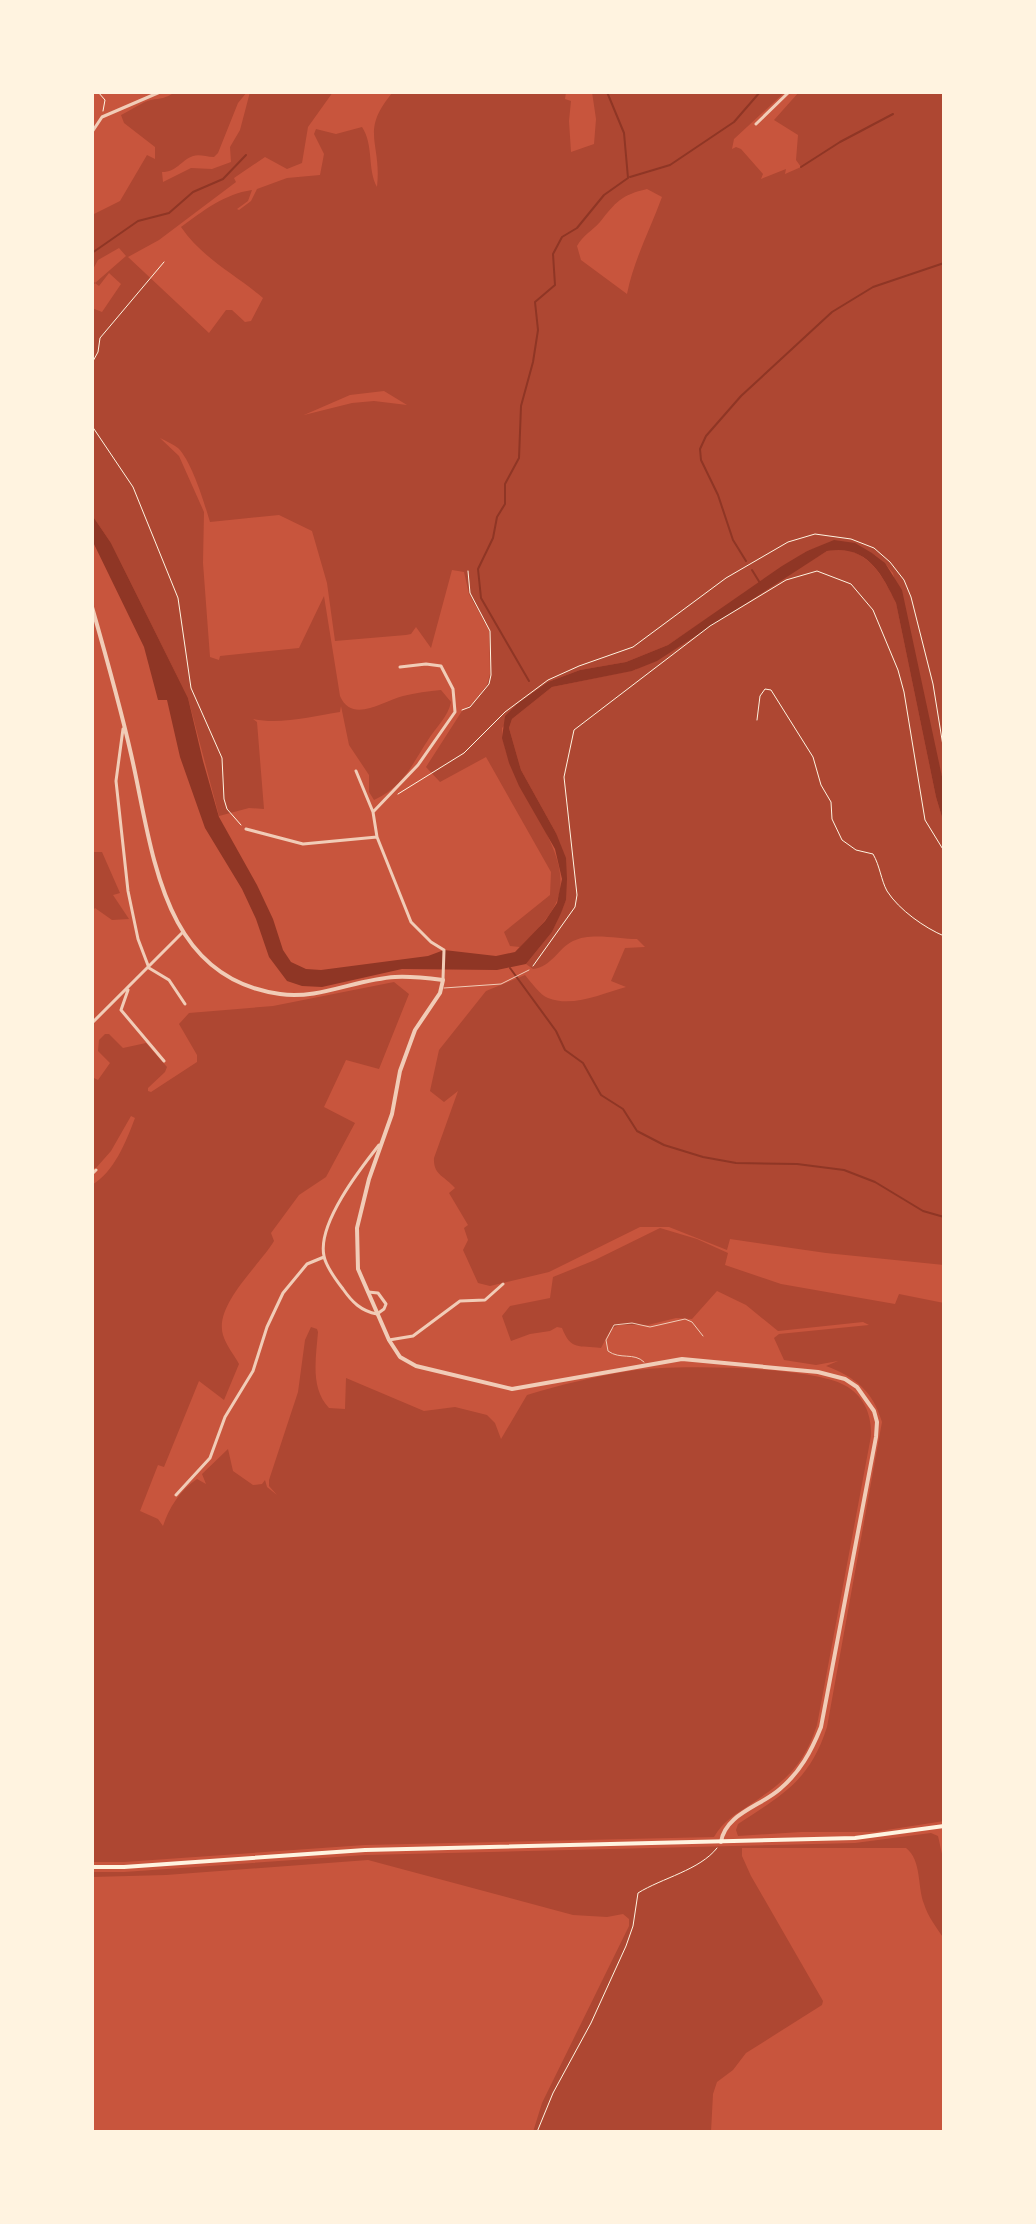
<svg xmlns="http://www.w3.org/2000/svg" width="1036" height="2224" viewBox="0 0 1036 2224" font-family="'Public Sans',sans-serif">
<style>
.green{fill:#ae4732;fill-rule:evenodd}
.water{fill:#8f3625}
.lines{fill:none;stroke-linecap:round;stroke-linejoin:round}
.stream{stroke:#8f3625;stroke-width:2}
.path{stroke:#fff3e0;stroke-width:1}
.service{stroke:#f1ccb7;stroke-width:1}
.minor{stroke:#f1ccb7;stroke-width:3}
.tertiary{stroke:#f1ccb7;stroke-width:4}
.primary{stroke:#fff3e0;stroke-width:4}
</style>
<rect width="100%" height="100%" fill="#c8553d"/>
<!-- green -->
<path class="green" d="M175 92H247L238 103 218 153 214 157C206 157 200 154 193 156 180 161 177 172 162 172L163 182 191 168 212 169 231 162 230 147 240 130 250 92H333L308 127 302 163 287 169 265 157 234 178 236 182 159 240 128 257 209 333 226 310H232L245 322 251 321 263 298C235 274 203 259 181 227 203 211 224 194 252 190L248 201 237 209 239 210 251 201 257 189 287 178 320 175 324 154 314 134 316 129 336 134 362 127C374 145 367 169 377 187 382 142 359 132 393 92H566L565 99 571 101 569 121 571 152 594 144 596 119 592 92H785L734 139 732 149 736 147 741 149 763 174 761 179 786 169 785 174 801 167 796 160 798 135 774 120 799 92H944V786L893 573C870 543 842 538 807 551L668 645 626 662 580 670 548 682 502 728C503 785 582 854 555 905 547 921 532 934 520 947L510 946 504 932 550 895 551 872 486 757 440 782 426 767 462 711 473 703 487 685 490 674 489 630 469 594 464 572 452 570 431 648 416 627 411 634 406 635 335 641 327 583 312 531 279 515 210 522C204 502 192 462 178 448 173 444 166 441 160 438L179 456 204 512 203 563 210 657 219 660 220 656 299 648 324 596 340 696C352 724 383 701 403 696 415 693 429 691 441 690L451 702C448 717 436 727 428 740 411 766 404 786 374 800L369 792V775L349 745 341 706 340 712C313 716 280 725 253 719L257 722 264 809 249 808 219 816 188 698 111 543 92 515V308L102 312 121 284 109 273 99 286 95 283 92 287V280L95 283 126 256 119 248 98 260 92 271V215L120 201 147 155 155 159V147L124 123 121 115C128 112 144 101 151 100 161 98 165 99 175 92ZM647 189 662 197C650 230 634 259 627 294L581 260 577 246C583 235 592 231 600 222 616 202 621 195 647 189ZM384 391 407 405 374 401 352 403 304 415 350 395Z
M838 549C869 550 884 578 896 603L936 797 944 824V1265L826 1253 730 1239 727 1250 669 1227H640L549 1272 490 1286 478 1283 463 1250 468 1240 464 1228 468 1225 449 1193 455 1188C445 1176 433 1175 434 1158L458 1091 444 1102 430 1091 439 1050 486 991 525 975C531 982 540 995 548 998 573 1008 603 993 626 987L611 981 625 948 645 947 637 939C619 939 590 932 573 941 558 948 552 967 533 969L526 964 552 932 566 900 556 833 521 770 509 728 512 719 552 687 635 670 827 551Z
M92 844 94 852H102L120 893 113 895 129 919 112 920 95 908 92 912Z
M394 982 409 994 379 1069 346 1060 324 1107 355 1123 326 1177 299 1195 271 1233 274 1241C259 1266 214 1305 223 1335 226 1345 234 1355 239 1364L224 1400 199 1381 164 1467 158 1465 140 1511 158 1519 163 1526C169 1508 180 1490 197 1479L206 1484 202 1474 228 1449 233 1471 253 1485 262 1484 265 1480 267 1487 277 1495 269 1486V1480L298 1392 305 1340 311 1327 317 1329 318 1332C316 1358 310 1388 329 1408L345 1409 346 1378 424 1411 455 1407 487 1415 495 1423 501 1439 527 1395C560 1385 596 1376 630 1371 671 1364 809 1366 844 1385 864 1395 872 1415 871 1436L817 1725C803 1767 786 1780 751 1804 736 1814 723 1821 714 1837L365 1845 124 1862H92V1185C114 1172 126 1142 135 1118L131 1116 111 1151 96 1168H92V1077L98 1080 110 1063 98 1051 99 1040 105 1034H109L123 1048 146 1043 167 1067 165 1072 148 1088V1091L151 1092 197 1062V1055L179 1024 189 1013 273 1006Z
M660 1228 697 1239 728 1253 725 1265 781 1284 895 1304 899 1294 944 1303V1821L874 1832H801L738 1836 736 1830 738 1824C782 1795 810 1781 827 1727L882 1422C873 1391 855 1377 826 1366L838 1361 816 1365 784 1360 774 1338 779 1334 869 1325 863 1322 778 1331 746 1305 717 1291 692 1319 676 1318 648 1325H619L611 1329 601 1348C579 1345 571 1351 562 1328L557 1327 550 1331 530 1334 511 1341 502 1316 510 1306 550 1298 553 1277 595 1260Z
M931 1833 938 1836 944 1863V1939C937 1928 928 1917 924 1904 917 1885 922 1861 906 1848H742V1856L751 1876 823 2001 822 2005 746 2053 733 2070 717 2082 713 2094 711 2132H533L542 2103 629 1926V1919L623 1914 607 1917 573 1915 368 1860 166 1875 92 1877V1872H124L365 1855 855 1843Z"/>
<!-- water -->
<path class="water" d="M92 515 111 543 188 698 203 761 219 817 257 885 273 919 283 950 291 962 306 969 321 970 428 956 444 950 496 956 515 952 545 921 557 903 562 879 555 849 519 786 509 763 502 738 505 716 517 704 548 682 580 670 626 662 668 645 782 566 807 551 834 540 855 543 872 553 885 563 902 590 944 786V824L936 797 896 603C881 572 866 544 827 551L657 661 632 671 552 687 512 719 509 728 521 770 556 833 566 858 567 879 566 900 561 913 552 932 526 964 497 970 402 969 322 987 302 986 287 981 269 957 256 919 242 889 205 828 180 757 167 700H158L144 647 92 540Z"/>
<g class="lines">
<!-- stream -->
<path class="stream" d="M801 167 840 142 893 114
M630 177 670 165 734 122 760 92
M92 253 138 221 169 213 193 192 223 179 246 155
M746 561 733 540 718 495 701 460 700 449 706 436 741 396 832 312 873 287 944 263
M752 570 760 583
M529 681 481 598 478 569 493 538 497 517 505 504V484L519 458 521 406 533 362 538 330 535 302 555 285 553 254 562 237 577 228 604 195 628 178 624 133 607 92
M510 968 556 1031 565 1050 583 1063 601 1095 623 1109 637 1131 664 1145 703 1157 736 1163 797 1164 844 1170 875 1182 923 1211 944 1217"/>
<!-- path -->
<path class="path" d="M98 92 105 100 103 111
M92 363 98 352 100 338 164 262
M92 426 133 487 178 598 191 688 222 758 224 799 227 809 241 825
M462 710 470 707 489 684 491 675 490 631 470 593 468 571
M757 720 760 696 765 689 771 690 813 757 821 785 831 802 832 819 842 840 856 850 873 854C880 866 881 880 887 891 899 910 925 928 944 936
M398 794 464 753 505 712 548 680 579 666 633 647 726 578 788 542 815 534 851 539 874 548 890 562 904 580 911 597 933 684 944 752
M533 966 575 907 577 895 564 777 574 730 710 626 786 580 817 571 851 584 873 610 898 670 904 692 925 820 944 851
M537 2132 553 2093 591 2023 626 1946 633 1926 638 1893C662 1878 700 1870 717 1848"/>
<!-- service -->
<path class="service" d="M444 988 501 984 529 970
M644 1362C634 1352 620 1360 608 1351L606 1340 614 1325 632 1323 650 1327 685 1319 692 1322 703 1336"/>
<!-- minor -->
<path class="minor" d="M756 124 789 92
M92 132 102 117 160 92
M400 667 426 664 441 666 453 689 455 712 418 765 373 812 377 837 411 922 431 942 444 950 443 979
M123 729 116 781 128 891 138 939 149 968 169 980 185 1004
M356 771 373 812
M246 829 303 844 377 837
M128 990 121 1010 164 1061
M92 1023 182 933
M92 1174 96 1170
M368 1292 378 1293 386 1304 384 1309 377 1314C361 1311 352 1302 343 1289 336 1280 326 1267 324 1256 317 1224 360 1169 379 1145
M389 1340 413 1336 460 1301 485 1300 503 1284
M176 1495 210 1458 225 1417 253 1371 267 1327 283 1293 307 1264 324 1257"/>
<!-- tertiary -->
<path class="tertiary" d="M92 607C106 656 120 705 131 754 153 849 160 978 280 994 318 1000 357 979 395 977 411 976 427 978 443 980L440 993 415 1030 400 1071 392 1114 369 1179 357 1228 358 1269 389 1340 400 1357 416 1366 512 1389 682 1359 818 1372 845 1379 857 1387 874 1411 877 1422 876 1437 821 1727C811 1752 800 1772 780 1789 761 1806 725 1814 721 1842"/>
<!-- primary -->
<path class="primary" d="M92 1867H124L365 1850 855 1838 944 1826"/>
</g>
<!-- border -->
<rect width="1036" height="2224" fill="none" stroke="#fff3e0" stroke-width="188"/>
</svg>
